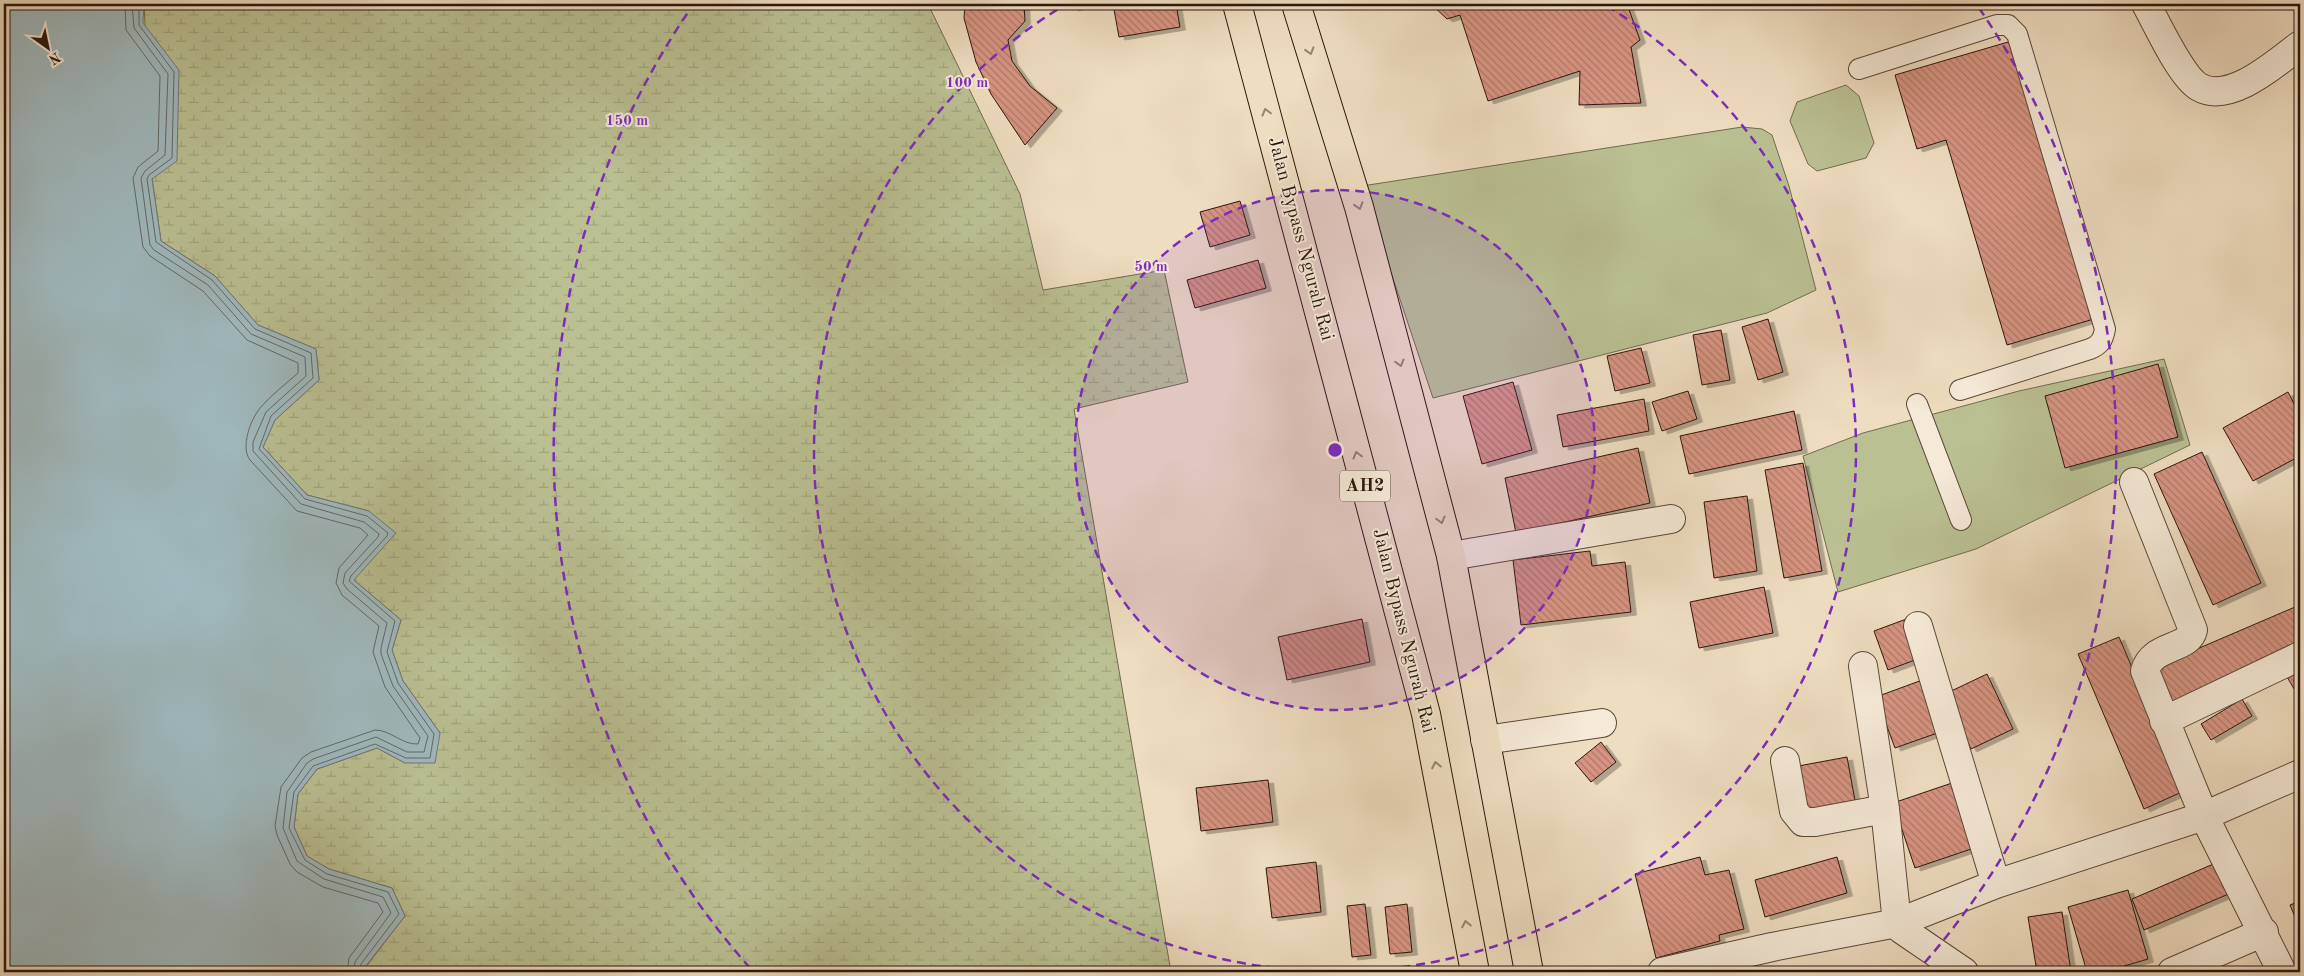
<svg xmlns="http://www.w3.org/2000/svg" width="2304" height="976" viewBox="0 0 2304 976" font-family="'Old Standard TT',serif">
<style>
.green{fill:#bac092;stroke:#726a4f}
.wetland{fill:url(#wetland-marsh);stroke:#726a4f}
.water{fill:#9fb9be;stroke:#717777}
.lines{fill:none;stroke-linecap:round;stroke-linejoin:round}
.shore{stroke:#656765;stroke-width:1}
.building{fill:url(#building-back-hatch);stroke:#2b150c;filter:url(#shadow)}
.lane-casing{stroke:#5c4739;stroke-width:22}
.street-casing{stroke:#5c4739;stroke-width:30}
.highway-casing{stroke:#2b150c;stroke-width:30}
.lane{stroke:#f5e9d7;stroke-width:20}
.street{stroke:#f5e9d7;stroke-width:28}
.highway{stroke:#efddc1;stroke-width:28}
.oneway{stroke:#978370}
.ring{fill:none;stroke:#7b2cbf;stroke-width:2.5;stroke-dasharray:9 6}
.labels{text-anchor:middle;dominant-baseline:central;stroke-width:4;stroke-linejoin:round;paint-order:stroke}
.shield{fill:#f5e9d7;stroke:#685549;stroke-width:1}
.shield-label{font-size:18px;font-weight:bold;fill:#2b150c}
.street-label{font-size:19px;fill:#2b150c;stroke:#f5e9d7}
.centre{fill:#7b2cbf;stroke:#f5e9d7;stroke-width:2.5}
.ring-label{font-size:15px;text-anchor:middle;font-weight:bold;fill:#7b2cbf;stroke:#f5e9d7;stroke-width:4;stroke-linejoin:round;paint-order:stroke}
</style>
<defs>
<pattern id="wetland-marsh" width="20" height="14" patternUnits="userSpaceOnUse" patternTransform="scale(1.25)"><rect width="20" height="14" fill="#bac092"/><path d="M1 5h8M5 5V1M11 12h8M15 12V8" fill="none" stroke="#a0a47d"/></pattern>
<pattern id="building-back-hatch" width="6" height="6" patternUnits="userSpaceOnUse" patternTransform="scale(1.25)"><rect width="6" height="6" fill="#d79482"/><path d="M-1 5l2 2M0 0l6 6M5-1l2 2" fill="none" stroke="#af7869"/></pattern>
<filter id="shadow"><feDropShadow dx="5.5" dy="3" stdDeviation="0" flood-color="#0004"/></filter>
</defs>
<rect width="100%" height="100%" fill="#efddc1"/>
<filter id="stains"><feTurbulence type="fractalNoise" baseFrequency=".004" numOctaves="4"/><feColorMatrix values="0 0 0 0 .2 0 0 0 0 .09 0 0 0 0 .02 0 0 0 .5 -.17"/></filter>
<radialGradient id="worn" r=".72"><stop offset=".6" stop-color="#630" stop-opacity="0"/><stop offset="1" stop-color="#630" stop-opacity=".3"/></radialGradient>
<!-- green -->
<path class="green" d="M1846 85 1859 96 1874 143 1866 158 1817 171 1808 164 1790 121 1797 102Z
M1742 127 1762 129 1772 135 1789 186 1816 290 1767 313 1433 398 1362 186Z
M2164 359 2190 445 1976 549 1838 592 1803 456 1863 433 2019 391Z"/>
<!-- wetland -->
<path class="wetland" d="M144 4H928L1020 194 1043 290 1164 270 1188 382 1074 409 1171 972H366L365 968 405 916 392 888 329 869 307 856 294 827 298 794 317 769 377 748 405 763 440 733 403 681 392 650 401 620 354 580 369 511 307 495 263 447 275 420 319 380 316 349 258 325 215 276 161 241 152 179Z"/>
<!-- water -->
<path class="water" d="M4 4H144L143 23 179 70 177 161 152 179 161 241 215 276 258 325 316 349 319 380 275 420 263 447 307 495 369 511 396 533 354 580 401 620 392 650 403 681 440 733 435 763H405L377 748 317 769 298 794 294 827 307 856 329 869 392 888 405 916 365 967 366 972H4Z"/>
<g class="lines">
<!-- shore -->
<path class="shore" d="M125 4 126 30 160 76 158 151 138 167 133 178 143 247 150 256 203 291 247 340 298 363V373C286 384 272 394 261 407 251 418 240 447 250 460L297 511 360 528 368 535 339 568 336 583 342 595 379 626 373 652 385 687 420 738 418 744C402 745 391 730 375 730L311 752 302 758 281 787 275 826 277 835 290 864 297 872 323 887 378 903 383 912 349 958 347 972
M132 4 134 28 168 74 165 155 145 171 141 178 150 245 154 250 208 285 251 334 305 357 306 376 266 412 253 442V451L301 504 364 522 379 534 378 537 345 573 343 583 347 589 387 623 381 648V654L393 686 428 736 424 752H407L376 737 313 759 307 763 287 792 283 828 297 861 324 879 383 897 391 913 355 962 354 972
M139 4V25L174 72 172 158 149 175 147 179 156 242 212 280 255 329 311 353 313 378 271 416 259 449 305 499 367 516 388 533 387 536 351 576 349 581 395 621 387 652 398 683 434 734 430 758H406L375 744 313 766 294 792 289 828 305 860 327 874 388 892 399 914 361 964V972"/>
</g>
<!-- building -->
<path class="building" d="M965 4H1024L1025 21 1008 40 1012 61 1030 86 1057 108 1025 145 991 94 976 62 964 18Z
M1072 4H1088L1073 8Z
M1113 4H1176L1180 27 1119 37Z
M1431 4H1627L1640 40 1631 47 1641 103 1579 105 1580 71 1488 101 1460 15 1447 19Z
M2015 40 2097 318 2007 345 1946 140 1917 149 1895 75Z
M1240 201 1250 235 1210 247 1200 212Z
M1258 260 1266 288 1195 308 1187 280Z
M1768 319 1783 372 1758 380 1742 327Z
M1721 330 1730 380 1702 385 1693 335Z
M1641 348 1650 383 1615 391 1607 356Z
M2158 364 2178 437 2065 468 2045 396Z
M1513 382 1532 450 1482 464 1463 396Z
M1688 391 1697 419 1662 431 1652 402Z
M2288 392 2300 415V456L2253 481 2223 428Z
M1644 399 1649 431 1563 447 1557 415Z
M1794 411 1802 450 1689 474 1680 436Z
M1638 448 1650 503 1516 533 1505 478Z
M2202 452 2261 583 2213 605 2154 474Z
M1803 463 1822 571 1784 578 1765 470Z
M1747 496 1757 571 1714 578 1704 502Z
M1590 551 1592 566 1625 562 1631 612 1521 625 1513 560Z
M1764 587 1773 633 1699 648 1690 602Z
M2295 607 2300 618V649L2171 704 2155 667Z
M1909 618 1923 657 1888 670 1874 631Z
M1362 619 1370 662 1287 680 1278 637Z
M2119 637 2184 791 2144 809 2078 654Z
M2300 661V699L2283 670Z
M1987 674 2013 729 1971 749 1945 694Z
M1925 679 1943 731 1895 748 1876 697Z
M2242 699 2252 716 2211 740 2201 724Z
M1601 742 1616 762 1591 782 1575 763Z
M1847 757 1856 806 1801 816 1793 767Z
M1268 780 1273 822 1201 831 1196 788Z
M1958 781 1980 846 1915 868 1893 803Z
M1700 857 1705 875 1729 870 1744 929 1719 935 1720 941 1656 958 1635 874Z
M1837 857 1847 893 1765 917 1755 880Z
M1316 862 1321 912 1272 918 1266 868Z
M2218 862 2231 893 2144 930 2132 899Z
M2128 890 2148 959 2104 972H2087L2068 907Z
M2300 901V929L2290 905Z
M1365 904 1371 955 1352 957 1347 906Z
M1407 904 1412 952 1390 954 1385 907Z
M2062 912 2071 972H2037L2028 917Z"/>
<g class="lines">
<!-- lane casing -->
<g class="lane-casing">
<path id="lane" d="M1859 69 1997 25H2008L2017 34 2105 329C2103 340 2100 345 2090 349L1960 390
M1917 404 1961 520"/>
</g>
<!-- street casing -->
<g class="street-casing">
<path id="street" d="M2146 4C2157 24 2181 77 2199 87 2230 105 2277 62 2300 45
M2134 482 2193 630C2189 650 2152 644 2145 671L2204 816 2282 972
M1451 556 1671 519
M1918 626 1996 884
M1863 666 1885 809 1897 923 1901 929 1964 972
M2164 721 2300 656
M1485 740 1602 723
M1785 761 1794 811 1803 822H1815L1885 809
M1662 972 1772 947 1897 923 1996 884 2204 816 2300 774
M2172 972 2264 932"/>
</g>
<!-- highway casing -->
<g class="highway-casing">
<path id="highway" d="M1237 4 1426 714 1475 972
M1296 4 1359 207 1451 556 1529 972"/>
</g>
<!-- lane -->
<use href="#lane" class="lane"/>
<!-- street -->
<use href="#street" class="street"/>
<!-- highway -->
<use href="#highway" class="highway"/>
</g>
<!-- one-way arrows -->
<defs><path id="oneway-chevron" d="M-2-3.5L2.5 0L-2 3.5" fill="none" stroke-width="1.6" stroke-linecap="round" stroke-linejoin="round" transform="scale(1.25)"/></defs>
<g class="oneway">
<use href="#oneway-chevron" transform="translate(1310 51) rotate(73)"/>
<use href="#oneway-chevron" transform="translate(1266 112) rotate(-105)"/>
<use href="#oneway-chevron" transform="translate(1359 206) rotate(73)"/>
<use href="#oneway-chevron" transform="translate(1400 363) rotate(75)"/>
<use href="#oneway-chevron" transform="translate(1357 455) rotate(-105)"/>
<use href="#oneway-chevron" transform="translate(1441 520) rotate(75)"/>
<use href="#oneway-chevron" transform="translate(1436 765) rotate(-101)"/>
<use href="#oneway-chevron" transform="translate(1466 924) rotate(-101)"/>
</g>
<!-- distance rings -->
<circle cx="1335" cy="450" r="260" fill="#7b2cbf" fill-opacity=".12"/>
<g class="ring">
<circle cx="1335" cy="450" r="260"/>
<path d="M1607 6A521 521 0 1 1 1063 6"/>
<path d="M750 968A781 781 0 0 1 691 8M1979 8A781 781 0 0 1 1920 968"/>
</g>
<g class="labels">
<!-- shield labels -->
<rect class="shield" x="1340" y="470.5" width="50" height="31" rx="4"/>
<g class="shield-label">
<text x="1365" y="486">AH2</text>
</g>
<!-- street labels -->
<g class="street-label">
<text transform="translate(1300 239) rotate(75)">Jalan Bypass Ngurah Rai</text>
<text transform="translate(1403 631) rotate(76)">Jalan Bypass Ngurah Rai</text>
</g>
</g>
<circle cx="1335" cy="450" r="8" class="centre"/>
<g class="ring-label">
<text x="967" y="87">100 m</text>
<text x="627" y="125">150 m</text>
<text x="1151" y="271">50 m</text>
</g>
<!-- margin -->
<rect width="2304" height="976" fill="none" stroke="#efddc1" stroke-width="20"/>
<rect x="5" y="5" width="2294" height="966" fill="none" stroke="#2b150c" stroke-width="2.5"/>
<rect x="10" y="10" width="2284" height="956" fill="none" stroke="#2b150c"/>
<!-- north arrow -->
<g transform="translate(48 48) rotate(147)" stroke="#f5e9d7" stroke-width="4" paint-order="stroke">
<path d="M0-4L9 19L0 12L-9 19Z" fill="#2b150c"/>
<text y="-8" font-size="14" font-weight="bold" text-anchor="middle" fill="#2b150c">N</text>
</g>
<rect width="100%" height="100%" filter="url(#stains)"/>
<rect width="100%" height="100%" fill="url(#worn)"/>
</svg>
